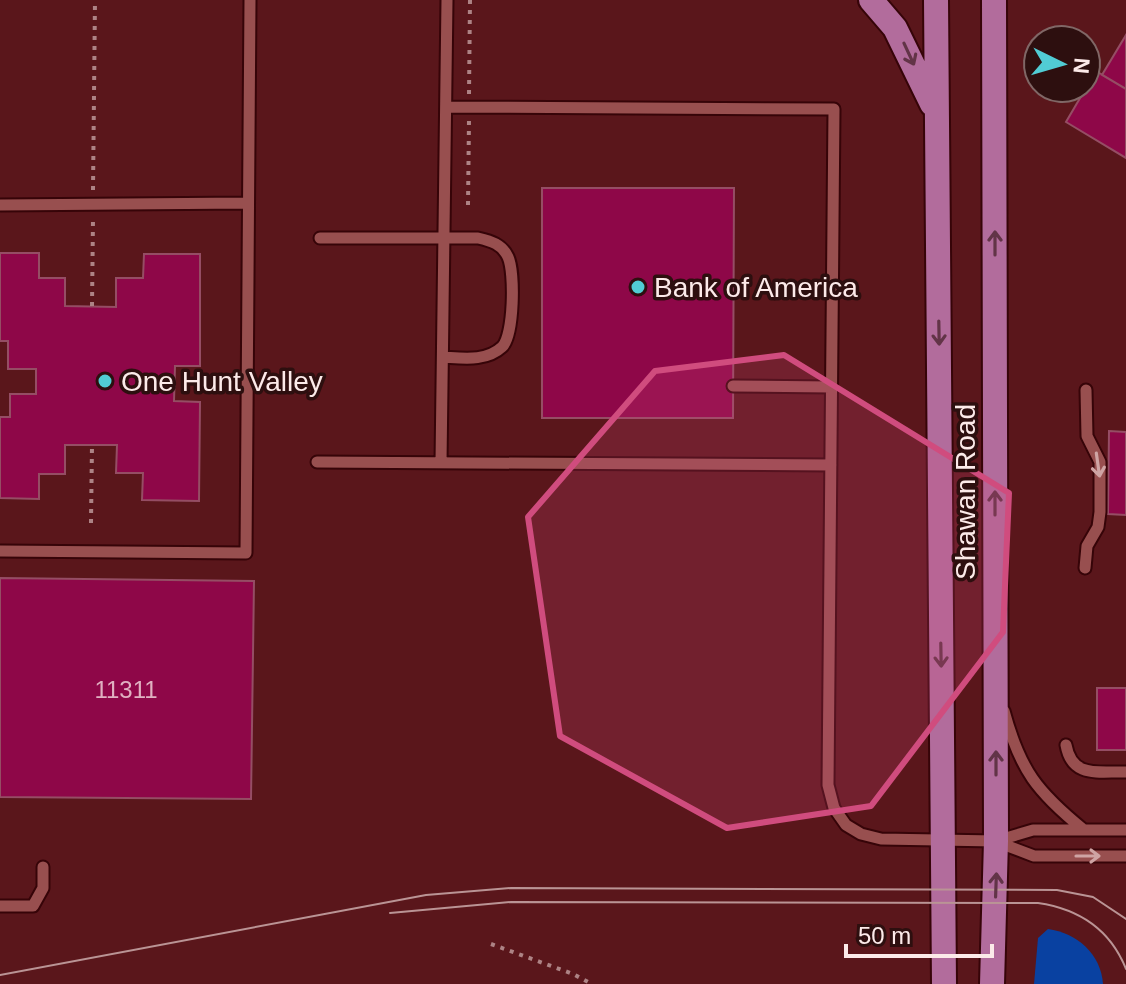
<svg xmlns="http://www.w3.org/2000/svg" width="1126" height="984" viewBox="0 0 1126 984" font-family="Helvetica,sans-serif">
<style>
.water{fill:#0941a1}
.building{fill:#8e0748;stroke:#954d64;stroke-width:2}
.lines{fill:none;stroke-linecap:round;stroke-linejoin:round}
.lane-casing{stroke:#360408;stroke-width:15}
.primary-casing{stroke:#360408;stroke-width:28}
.path{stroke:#ad8385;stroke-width:4;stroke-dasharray:4 6;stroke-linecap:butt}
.lane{stroke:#984f4f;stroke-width:11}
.primary{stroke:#b26c9c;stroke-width:24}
.tram{stroke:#ba9495;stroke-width:2}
.oneway{stroke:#623447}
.oneway2{stroke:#cfa4a4}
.marked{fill:#d04c7e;fill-opacity:0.2;stroke:#d04c7e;stroke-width:6;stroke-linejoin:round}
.poi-dot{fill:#51ccd4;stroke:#2d0f0f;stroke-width:3}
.labels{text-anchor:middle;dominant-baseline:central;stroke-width:7;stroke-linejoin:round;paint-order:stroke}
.number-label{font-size:24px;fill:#e0b1c1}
.poi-label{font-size:28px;fill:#fceae9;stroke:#2d0f0f;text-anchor:start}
.street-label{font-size:28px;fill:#fceae9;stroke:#2d0f0f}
</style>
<rect width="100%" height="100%" fill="#5a161b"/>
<!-- water -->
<path class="water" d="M1048 929C1077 933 1101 954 1103 984H1034L1038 938Z"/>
<!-- building -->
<path class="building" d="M1126 35V89L1102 75Z
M1096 71 1126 89V158L1066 122Z
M542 188H734L733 418H542Z
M0 253H39V278H65V306L116 307V278H143L144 254H200V366H175L174 401 200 402 199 501 142 500 143 473H116L117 445H65V474H39V499L0 498V417H10V394H36V369H8V341H0Z
M1109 431 1126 432V515L1108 514Z
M0 578 254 581 251 799 0 797Z
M1097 688H1126V750H1097Z"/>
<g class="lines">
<!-- lane casing -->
<g class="lane-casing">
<path id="lane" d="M446 107 834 109 828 785 834 808 846 825 861 834 881 839 996 841 1033 830H1126
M0 205 247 203
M320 238H478C491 241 502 244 508 257 515 272 514 336 502 347 486 362 462 358 443 357
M733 386 831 387
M317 462 831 465
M441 463 447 0
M0 551 246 553 250 0
M1085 568 1087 546 1098 527 1100 512V462L1087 436 1086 390
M1004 711C1020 770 1037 792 1084 830
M1066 745C1072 779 1099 771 1126 772
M997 842 1034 856H1126
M0 906H33L43 888V867"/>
</g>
<!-- primary casing -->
<g class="primary-casing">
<path id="primary" d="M871 0 895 28 932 104
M936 0 944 984
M992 984 996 841 994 0"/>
</g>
<!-- path -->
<path class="path" d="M469 94 470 0
M93 190 95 0
M468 205 469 119
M92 306 93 218
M91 523 92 445
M491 944 573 974 592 984"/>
<!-- lane -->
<use href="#lane" class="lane"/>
<!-- primary -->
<use href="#primary" class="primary"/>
<!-- tram -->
<path class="tram" d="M390 913 511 902 1038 903C1079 909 1110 929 1126 969
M0 975 426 895 511 888 1057 890 1093 897 1126 919"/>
</g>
<!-- one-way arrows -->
<defs><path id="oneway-shaft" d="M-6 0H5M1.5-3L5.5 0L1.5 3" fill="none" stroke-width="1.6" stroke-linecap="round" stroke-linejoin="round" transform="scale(2)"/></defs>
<g class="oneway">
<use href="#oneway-shaft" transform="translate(909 54) rotate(65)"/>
<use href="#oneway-shaft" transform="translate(995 243) rotate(-90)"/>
<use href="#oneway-shaft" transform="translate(939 333) rotate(89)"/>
<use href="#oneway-shaft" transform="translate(995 503) rotate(-90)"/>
<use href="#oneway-shaft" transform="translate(941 655) rotate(89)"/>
<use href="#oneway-shaft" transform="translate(996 763) rotate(-90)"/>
<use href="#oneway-shaft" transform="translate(996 885) rotate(-88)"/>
</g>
<g class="oneway2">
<use href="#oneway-shaft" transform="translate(1098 465) rotate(82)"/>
<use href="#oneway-shaft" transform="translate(1088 856)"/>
</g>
<!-- marked area -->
<path class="marked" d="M784 355 1009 493 1003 632 871 806 727 828 560 736 528 517 655 371Z"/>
<!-- markers -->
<g class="poi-dot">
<circle cx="638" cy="287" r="8"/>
<circle cx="105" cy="381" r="8"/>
</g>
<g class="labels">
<!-- number labels -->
<g class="number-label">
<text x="126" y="689">11311</text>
</g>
<!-- poi labels -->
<g class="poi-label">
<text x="654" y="287">Bank of America</text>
<text x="121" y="381">One Hunt Valley</text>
</g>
<!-- street labels -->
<g class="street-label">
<text transform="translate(965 492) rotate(-90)">Shawan Road</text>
</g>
</g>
<!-- north arrow -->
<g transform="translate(1062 64) rotate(95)"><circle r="38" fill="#2d0f0f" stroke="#806766" stroke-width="2"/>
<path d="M0-6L14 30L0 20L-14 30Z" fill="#51ccd4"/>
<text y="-12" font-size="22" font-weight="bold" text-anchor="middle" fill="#fceae9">N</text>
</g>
<!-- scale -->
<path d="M846 944v12h146v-12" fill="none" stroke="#fceae9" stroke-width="4"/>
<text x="858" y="944" font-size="24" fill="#fceae9" stroke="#2d0f0f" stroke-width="6" paint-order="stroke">50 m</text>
</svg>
